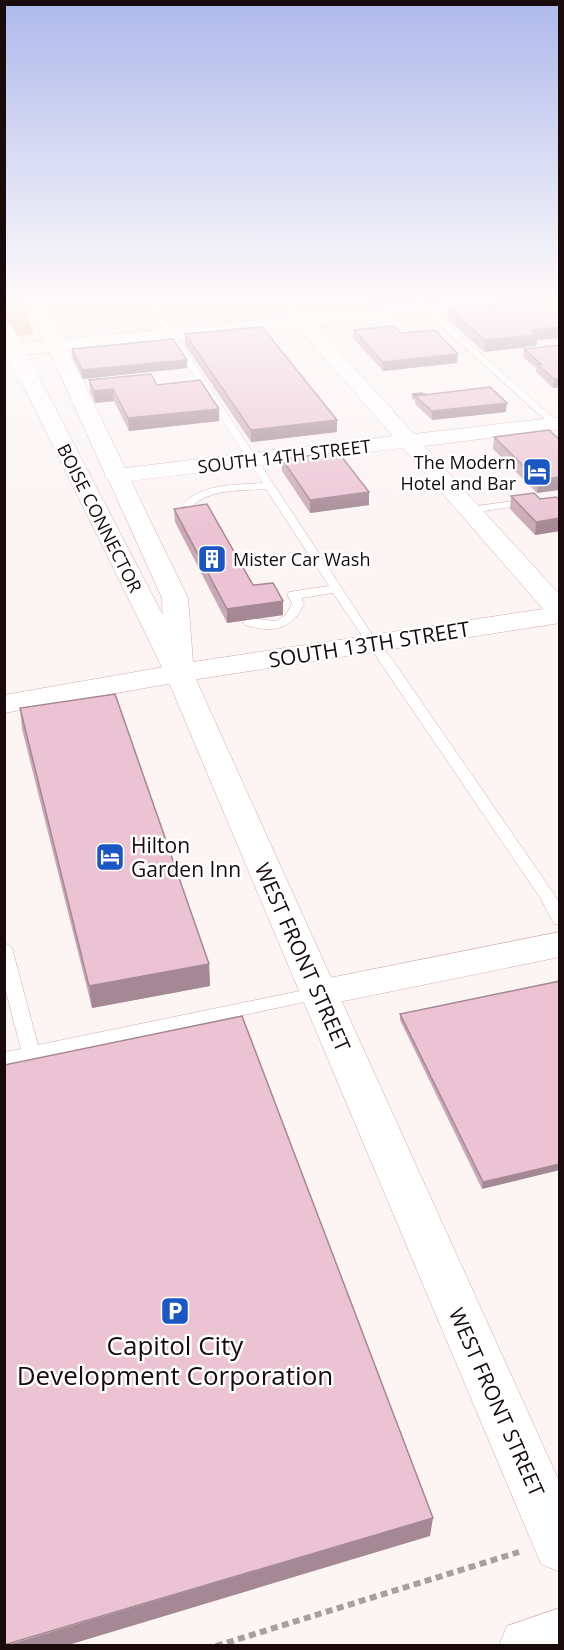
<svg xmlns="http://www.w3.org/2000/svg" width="564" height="1650" viewBox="0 0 564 1650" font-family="'Open Sans',sans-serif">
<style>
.green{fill:#f0bd94}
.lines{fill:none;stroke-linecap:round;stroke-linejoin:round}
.lane-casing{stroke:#d4aaac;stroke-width:1}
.secondary-casing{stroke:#d4aaac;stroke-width:1}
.primary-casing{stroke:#d4aaac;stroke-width:1}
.highway-casing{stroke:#d4aaac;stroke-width:1}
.path{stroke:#aa9f9f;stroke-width:6;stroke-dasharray:7 4.5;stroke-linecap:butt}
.lane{fill:#fff;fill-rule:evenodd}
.secondary{fill:#fff;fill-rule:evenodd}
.primary{fill:#fff;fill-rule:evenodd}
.highway{fill:#fff;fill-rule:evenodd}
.highway-bridge-casing{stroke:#d4aaac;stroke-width:20;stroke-linecap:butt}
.highway-bridge{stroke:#fff;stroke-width:20}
.wall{fill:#caa8b5}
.shaded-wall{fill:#a48894}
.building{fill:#ebc3d3;stroke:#a48894;stroke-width:1.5}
.labels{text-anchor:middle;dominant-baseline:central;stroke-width:5;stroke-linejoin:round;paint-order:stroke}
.far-street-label{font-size:18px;fill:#190b0c;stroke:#fff}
.far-poi-label{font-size:18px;fill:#190b0c;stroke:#fff;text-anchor:end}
.street-label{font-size:21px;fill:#190b0c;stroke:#fff}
.poi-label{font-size:21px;fill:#190b0c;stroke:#fff;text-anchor:start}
.near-poi-label{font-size:26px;fill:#190b0c;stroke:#fff}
</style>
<rect width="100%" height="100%" fill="#fdf4f4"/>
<!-- green -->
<path class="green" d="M5 300H19L34 333 5 340Z"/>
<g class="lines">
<!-- lane casing -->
<g class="lane-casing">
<path id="lane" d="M145 300H153L377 642 392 659 554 894 560 904V925L554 924 541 899 333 593 301 598 304 603C293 631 271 633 245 625L243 622 249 618 276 621 286 615 292 603 287 595 289 592 329 586 266 489C243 491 208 488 191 508L182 506C199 483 237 485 263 483Z
M412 300H421L560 424V433Z
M529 499 534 502 533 504 470 513 465 510 470 507Z
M4 942 12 948 38 1045 319 987 325 989 328 993 325 997 319 999 4 1066V1052L21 1049 4 984Z"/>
</g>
<!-- secondary casing -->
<g class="secondary-casing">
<path id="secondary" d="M26 300H44L63 339 289 317 283 310 292 305 298 306 307 315 461 300H527L518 305 316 326 414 434 560 417V429L424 446 560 595V623L179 682 4 713V695L164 667 162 598 109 481 104 476 105 474 50 352 4 357V345L45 341ZM297 327 393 436 125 468 68 350ZM403 448 543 609 193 662 188 598 131 481Z
M548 300H560V307Z
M560 932V957L319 1006 306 1002 300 993 306 984 319 980Z
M560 1608V1646H499L507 1626Z"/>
</g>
<!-- primary casing -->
<g class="primary-casing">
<path id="primary" d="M179 664 189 667 193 673 560 1483V1572L541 1564 165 673 169 667Z"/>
</g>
<!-- highway casing -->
<g class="highway-casing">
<path id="highway" d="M28 369 35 371 38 375 193 673 189 679 179 682 169 679 165 673 18 375 21 371Z"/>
</g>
<!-- path -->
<path class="path" d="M216 1646 519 1552"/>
<!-- lane -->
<use href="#lane" class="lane"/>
<!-- secondary -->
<use href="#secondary" class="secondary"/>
<!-- primary -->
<use href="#primary" class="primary"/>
<!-- highway -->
<use href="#highway" class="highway"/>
<!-- highway-bridge casing -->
<g class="highway-bridge-casing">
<path id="highway-bridge" d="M4 332 28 375"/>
</g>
<!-- highway-bridge -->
<use href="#highway-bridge" class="highway-bridge"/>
</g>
<!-- wall -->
<path class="wall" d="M448 308 560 316V338L537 340 536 346 484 352 447 319Z
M354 330 402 333 457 363 383 371 353 338Z
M185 334 337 420V432L251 442 185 345Z
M560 345V387L553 388 536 372V368L523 357 524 349Z
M72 349 187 368 83 379 72 357Z
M89 380 157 385 219 409V421L129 431 114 401 95 403 90 392Z
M412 394 506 412 432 420 415 404V400L412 399Z
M494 437 560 440 537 493 493 449Z
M282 459 369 505 310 513 282 471Z
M511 496 560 500V531L535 535 510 509Z
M174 509 253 585 283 601V615L227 623 175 522Z
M20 708 209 964 210 986 92 1008 22 729Z
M560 981 482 1189 400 1020V1014Z"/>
<!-- shaded-wall -->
<path class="shaded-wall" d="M371 300H408L371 304Z
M560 327V338L537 340 536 346 484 352 485 340 531 330Z
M458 354 457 363 383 371V362Z
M187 360V368L83 379 82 370Z
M554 379H560V387L553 388Z
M113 389 114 401 95 403 94 391Z
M507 403 506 412 432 420V411Z
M219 409V421L129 431 128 418Z
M337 420V432L251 442V430Z
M560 477V490L537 493 538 480Z
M369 492V505L310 513V500Z
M560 518V531L535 535 536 522Z
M283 601V615L227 623V609Z
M209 964 210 986 92 1008 89 986Z
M560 1164V1170L482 1189 483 1182Z
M433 1518 430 1536 65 1646H4Z"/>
<!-- building -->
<path class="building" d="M540 301 560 316V327L531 330 537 335 485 340 448 308Z
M393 326 402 333 435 330 458 354 383 362 354 330Z
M262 327 337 420 251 430 185 334Z
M173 339 187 360 82 370 72 349Z
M560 345V379H554L537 364H541L524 349Z
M151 374 157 385 200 380 219 409 128 418 113 389 94 391 89 380Z
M490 387 507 403 432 411 415 396Z
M421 393 426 394 417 395 412 394Z
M549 430 560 440V477L538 480 494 437Z
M338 452 369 492 310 500 282 459Z
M534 493 540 499 556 497 560 500V518L536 522 511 496Z
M207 504 253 585 273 583 283 601 227 609 174 509Z
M115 694 209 964 89 986 20 708Z
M560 981V1164L483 1182 400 1014Z
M242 1016 433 1518 4 1645V1065Z"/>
<!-- sky -->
<linearGradient id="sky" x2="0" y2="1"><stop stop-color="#aeb9ec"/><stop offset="0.56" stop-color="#fefafa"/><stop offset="1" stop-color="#fefafa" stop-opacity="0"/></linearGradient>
<rect width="564" height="531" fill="url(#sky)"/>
<!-- icons -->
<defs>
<g id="hotel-square" transform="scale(1.5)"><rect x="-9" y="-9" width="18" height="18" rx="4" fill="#1b57c3" stroke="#fff"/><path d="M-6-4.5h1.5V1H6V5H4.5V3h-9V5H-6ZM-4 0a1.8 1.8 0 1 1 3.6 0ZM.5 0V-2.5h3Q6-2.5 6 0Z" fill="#fff"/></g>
<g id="building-square" transform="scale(1.5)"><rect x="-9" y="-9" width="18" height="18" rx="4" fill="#1b57c3" stroke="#fff"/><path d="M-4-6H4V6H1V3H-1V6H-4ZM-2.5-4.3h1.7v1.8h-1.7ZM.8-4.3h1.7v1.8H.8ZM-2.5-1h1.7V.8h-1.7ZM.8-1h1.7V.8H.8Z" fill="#fff"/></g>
<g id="parking-square" transform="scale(1.5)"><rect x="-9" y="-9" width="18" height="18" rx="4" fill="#1b57c3" stroke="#fff"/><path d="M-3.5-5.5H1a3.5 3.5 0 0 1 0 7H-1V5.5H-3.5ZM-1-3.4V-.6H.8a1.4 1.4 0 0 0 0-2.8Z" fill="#fff"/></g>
</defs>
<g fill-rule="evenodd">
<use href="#hotel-square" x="537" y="472"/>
<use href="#building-square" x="212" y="559"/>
<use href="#hotel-square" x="110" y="857"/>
<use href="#parking-square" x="175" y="1311"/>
</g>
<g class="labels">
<!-- far-street labels -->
<g class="far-street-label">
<text transform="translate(284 456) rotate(-7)">SOUTH 14TH STREET</text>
<text transform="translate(100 518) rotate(63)">BOISE CONNECTOR</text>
</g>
<!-- far-poi labels -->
<g class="far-poi-label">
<text x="516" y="462">The Modern<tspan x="516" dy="21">Hotel and Bar</tspan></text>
<text x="233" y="559" text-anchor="start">Mister Car Wash</text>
</g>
<!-- street labels -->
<g class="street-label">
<text transform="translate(369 644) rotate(-9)">SOUTH 13TH STREET</text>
<text transform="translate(303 957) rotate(66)">WEST FRONT STREET</text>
<text transform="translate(497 1402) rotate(66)">WEST FRONT STREET</text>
</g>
<!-- poi labels -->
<g class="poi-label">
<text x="131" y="845">Hilton<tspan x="131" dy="24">Garden Inn</tspan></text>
</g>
<!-- near-poi labels -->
<g class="near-poi-label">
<text x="175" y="1345">Capitol City<tspan x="175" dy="30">Development Corporation</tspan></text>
</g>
</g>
<!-- border -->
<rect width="564" height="1650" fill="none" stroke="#190b0c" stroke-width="12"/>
</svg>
